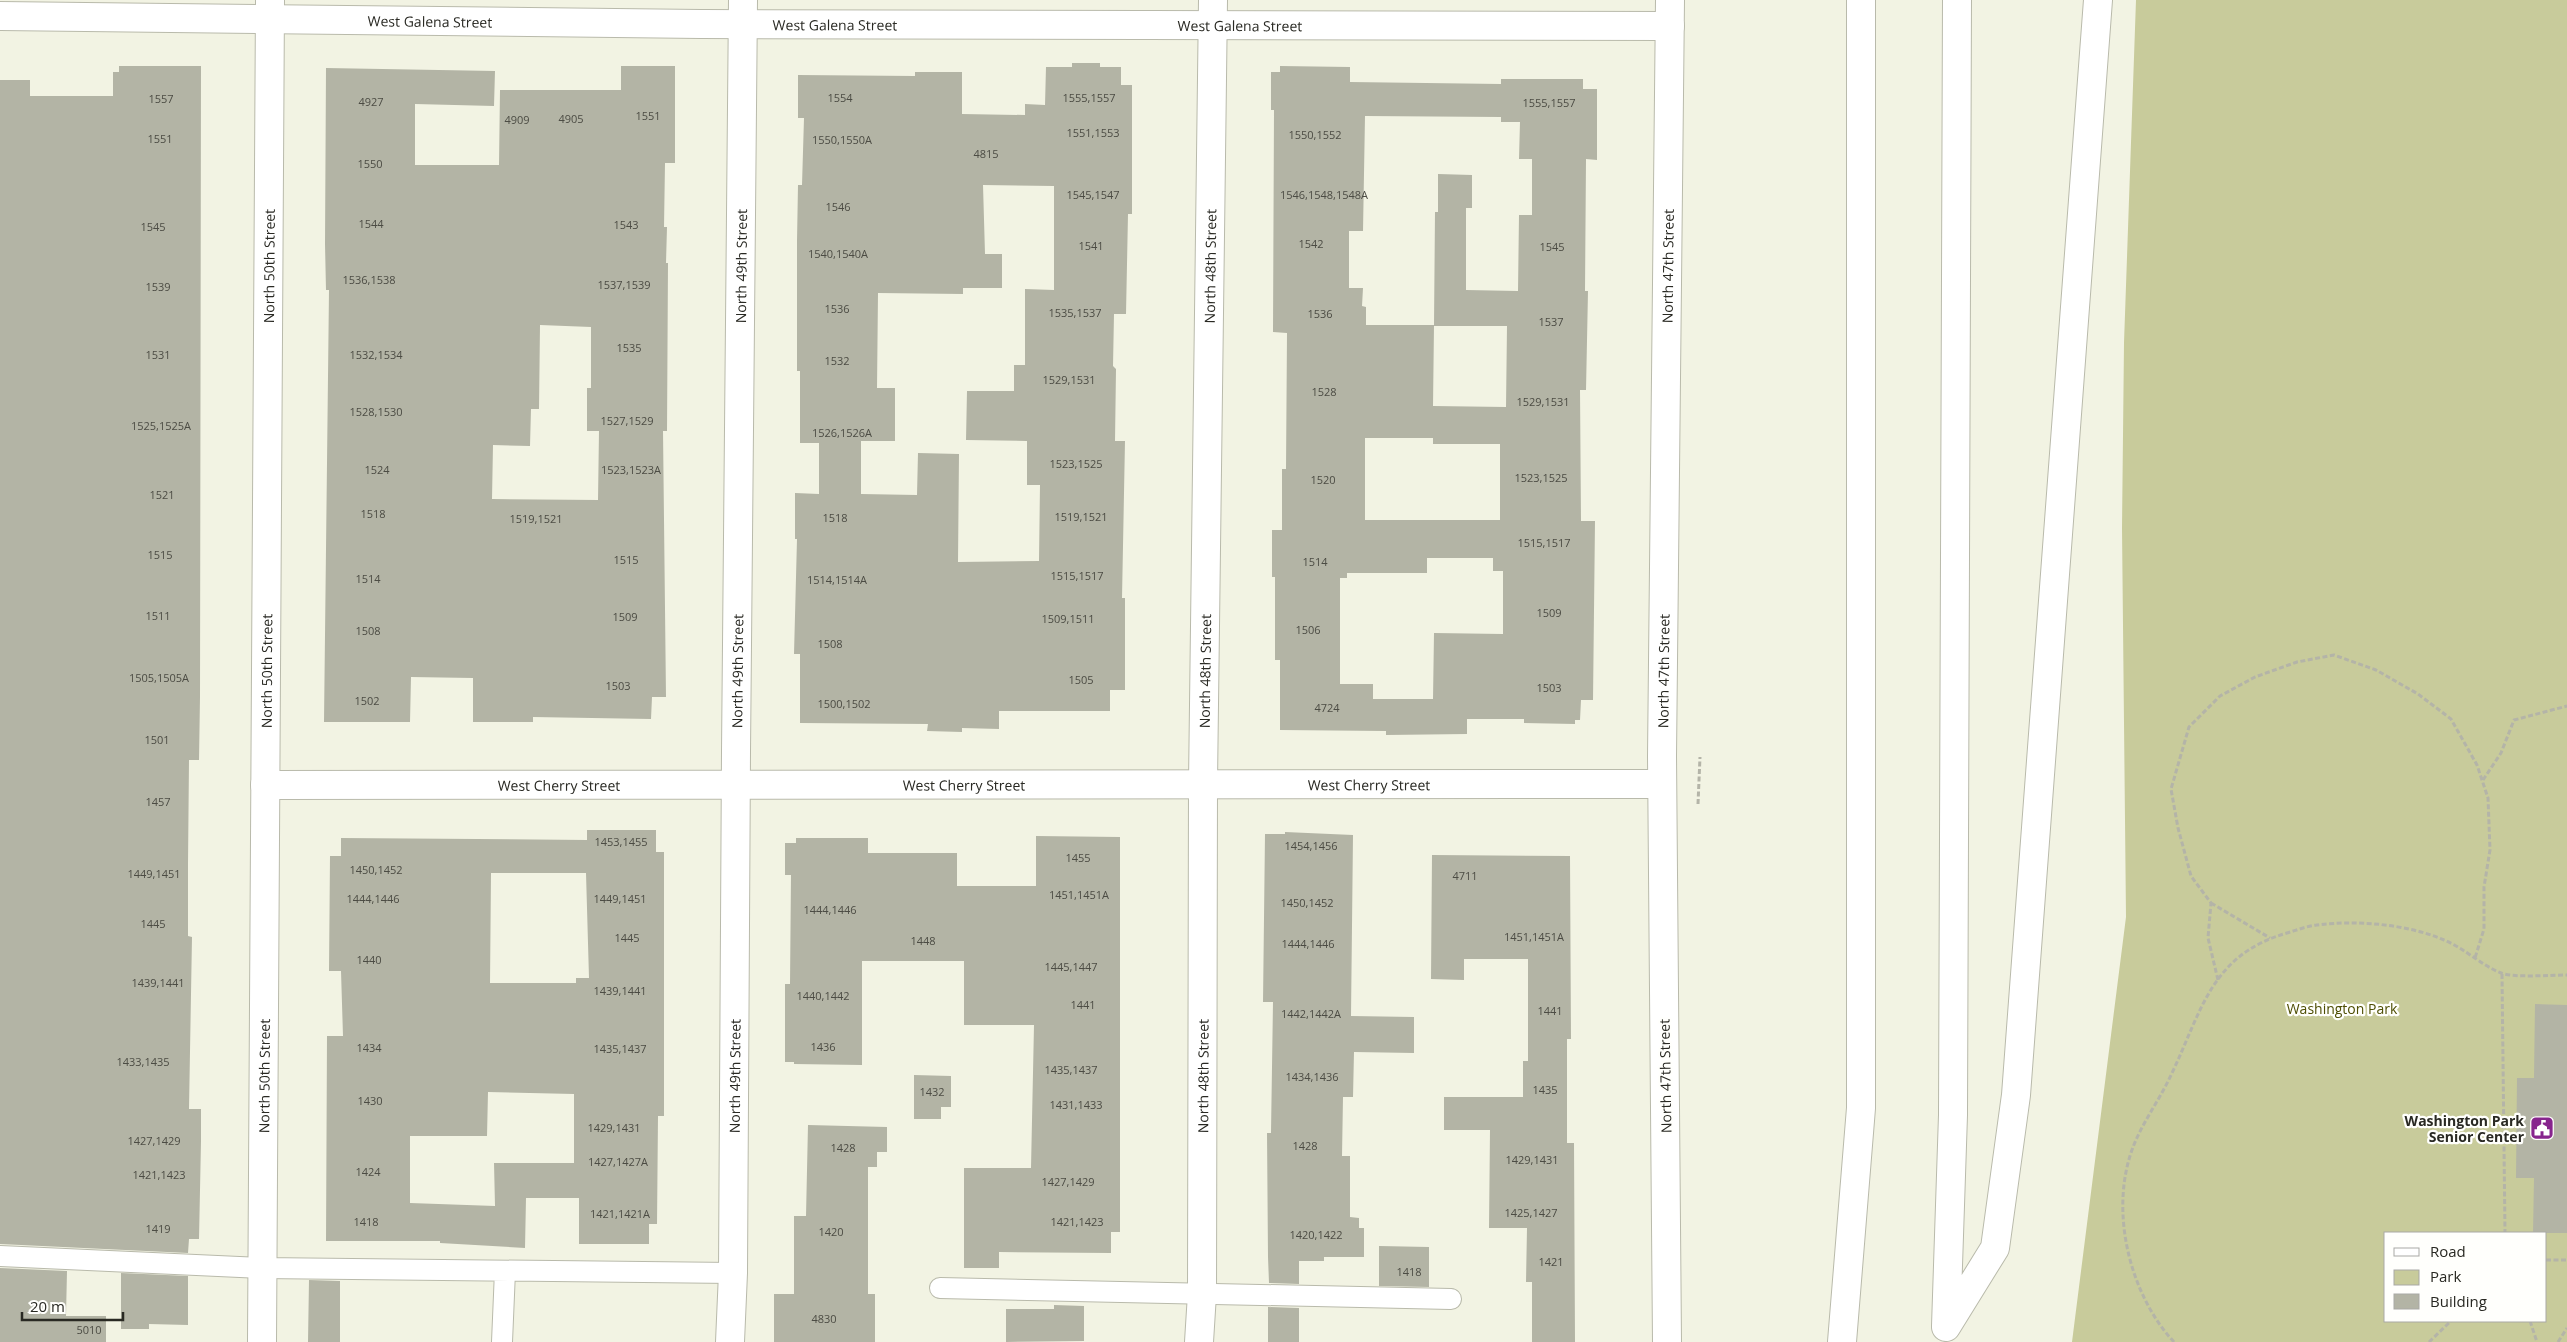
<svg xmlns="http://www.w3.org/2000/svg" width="2567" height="1342" viewBox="0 0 2567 1342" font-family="'Open Sans',sans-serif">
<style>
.green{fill:#c8cb9b;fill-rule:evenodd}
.building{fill:#b3b4a5;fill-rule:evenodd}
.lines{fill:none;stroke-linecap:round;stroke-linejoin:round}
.lane-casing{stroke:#b9baab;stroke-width:22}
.street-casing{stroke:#b9baab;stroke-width:30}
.secondary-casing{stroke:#b9baab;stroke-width:30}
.highway-casing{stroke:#b9baab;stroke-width:30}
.path{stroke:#b4b4a8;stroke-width:3;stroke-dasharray:5 2.5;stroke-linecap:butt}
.lane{stroke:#fff;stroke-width:20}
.street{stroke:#fff;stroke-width:28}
.secondary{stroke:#fff;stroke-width:28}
.highway{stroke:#fff;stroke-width:28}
.labels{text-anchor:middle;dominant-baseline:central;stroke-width:4.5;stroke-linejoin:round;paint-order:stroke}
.number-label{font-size:11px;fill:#4c4c44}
.street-label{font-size:14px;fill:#292923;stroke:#fffffc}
.park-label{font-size:14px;fill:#4e4e04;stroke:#fffffc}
.poi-label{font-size:14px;font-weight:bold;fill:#292923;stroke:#fffffc;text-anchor:end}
</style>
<rect width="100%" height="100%" fill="#f2f3e3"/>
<!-- green -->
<path class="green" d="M2136 0H2567V1342H2072L2126 917 2122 528 2124 343ZM2386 1233H2546V1321H2386Z"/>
<!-- building -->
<path class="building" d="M1072 63H1100V67H1121V85H1132V214H1128L1126 314H1114L1113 366 1116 369 1115 441H1125L1122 598H1125V690H1110V711H999V729L962 728V732L927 731 928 724 800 723V654H794L797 539H795V493L819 494V443H800V371H797V241L798 185H802L804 118H798V75L915 76V72H962V114L1025 115V104L1045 105 1046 67H1072ZM983 185 1054 186V290L1025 289V365H1014V391H967L966 440 1027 441V485H1040L1039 561 958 562 959 454 918 453 917 495 861 494V441H895V388H877L878 293 963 294V288H1002V254H985Z
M119 66H201L200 697 199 760H189L188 864V936L192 937 189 1109H201V1141L199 1239H189L188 1253 0 1244V80H30V96H113V72H119Z
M621 66H675V163H665L664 227H667L666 263H668L667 431H663L666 697H652L651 719 533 717V722H473V678L411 677 410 722H324L329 290H326L325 244 326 68 495 71 494 106 415 104V165H499L500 90H621ZM540 325 591 327V388H587V431H599L598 500 492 499 493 445 530 446 531 409H539Z
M1280 66 1350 67V82L1501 84V79H1583V89H1597V160L1586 159 1585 291H1588L1586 390H1580L1581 521H1595L1593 700H1581L1580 720H1575V724L1524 723V719H1467V734L1386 735V731L1280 730V660H1275V577H1272V530H1282V469H1286L1287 333 1273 332 1274 110H1271V72H1280ZM1365 116 1501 117V122H1520L1519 159H1532V215H1519L1518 291 1466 290V208H1472V175L1438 174V212H1435L1434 326H1507L1506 407 1433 406 1434 325H1366V307L1362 306 1363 288H1349V231H1363ZM1365 438H1433V444H1500V520H1365ZM1427 558H1493V571H1503V634L1434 633 1433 699H1373V684H1340V578H1347V573H1427Z
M587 830H656V852H664V1116H658L657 1224H649V1244H579V1198H526L525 1248 440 1243V1241H326L327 1036H343L341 971H329L330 856H341V838L587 840ZM491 873H586L589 978H576V983H490ZM488 1092 574 1094V1163H494L495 1206 410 1203V1136H487Z
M1285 832 1353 835 1351 1016 1414 1017V1053L1354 1052 1353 1097H1343L1342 1156H1350V1217L1359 1218V1228H1364V1257H1324V1261H1299V1284L1269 1283 1268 1257 1267 1133H1271L1273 1002H1263L1265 834H1285Z
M1036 836 1120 837V1232H1111V1253L999 1252V1268H964V1168H1031L1034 1025H964V961H862V1065L794 1064V1062H785V984H790L791 875H785V843H796V838H868V853H957V886H1036Z
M1432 855 1570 856 1571 1039H1567V1143H1574L1575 1342H1532V1282H1526L1527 1228H1489L1490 1130H1444V1097H1523V1061H1528V959H1464V980L1431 979Z
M2535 1004 2567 1005V1233H2533L2534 1178H2516L2517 1078H2534Z
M914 1075 951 1076V1107H941V1119H914Z
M808 1125 887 1127V1152H877V1167H868V1294H875V1342H774V1294H794V1216H806Z
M1379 1246 1429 1247V1287L1379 1286Z
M0 1268 67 1271 66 1316H106V1342H0Z
M121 1273 188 1276V1325L149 1324V1329H121Z
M309 1280 340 1281V1342H308Z
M1054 1305 1084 1306V1341L1006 1342V1309H1054Z
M1268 1307 1299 1308V1342H1268Z"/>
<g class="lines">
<!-- lane casing -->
<g class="lane-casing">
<path id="lane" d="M0 1256 262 1268 733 1273
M940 1288 1451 1299
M502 1342 505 1271"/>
</g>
<!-- street casing -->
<g class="street-casing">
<g id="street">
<path id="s1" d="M0 16 701 24 1670 26"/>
<path id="s2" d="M265 785 1662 784"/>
<path id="s3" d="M262 1342 270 1"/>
<path id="s4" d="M730 1342 733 1273 736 752 743 0"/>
<path id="s5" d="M1199 1342 1202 1294 1203 783 1213 0"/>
</g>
</g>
<!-- secondary casing -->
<g class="secondary-casing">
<g id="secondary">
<path id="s6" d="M1667 1342 1662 756 1670 0"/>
</g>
</g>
<!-- highway casing -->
<g class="highway-casing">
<path id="highway" d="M1946 1326 1953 1115 1957 0
M1946 1327 1995 1248 2016 1095 2098 0
M1842 1342 1861 1108V0"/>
</g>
<!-- path -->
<path class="path" d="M2483 780 2501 753 2514 720 2567 706
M1698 804 1700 757
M2211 903 2270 938
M2502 974 2505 1233
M2218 980 2208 938 2211 903 2191 876 2178 828 2171 789 2189 727 2220 696 2255 677 2297 662 2334 655 2376 670 2418 694 2451 719 2477 765 2488 798 2490 850 2484 887V929L2475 958
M2546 1260H2567
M2530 1321 2537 1342
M2174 1342C2131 1296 2111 1217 2130 1156 2139 1126 2159 1102 2172 1073 2202 1010 2211 955 2287 933 2297 930 2307 926 2317 925 2357 920 2407 924 2444 940 2464 948 2481 965 2501 973 2513 978 2552 975 2567 975
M2429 1342 2451 1321
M2558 1342 2567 1328"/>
<!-- lane -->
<use href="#lane" class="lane"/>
<!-- street -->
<use href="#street" class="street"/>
<!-- secondary -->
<use href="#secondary" class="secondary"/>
<!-- highway -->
<use href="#highway" class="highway"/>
</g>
<!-- icons -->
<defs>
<g id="civic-square" transform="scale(1.25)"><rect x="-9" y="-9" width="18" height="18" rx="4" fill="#87248d" stroke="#fffffc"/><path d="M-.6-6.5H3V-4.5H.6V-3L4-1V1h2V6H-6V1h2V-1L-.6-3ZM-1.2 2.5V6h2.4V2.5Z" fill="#fff"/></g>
</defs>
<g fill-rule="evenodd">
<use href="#civic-square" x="2542" y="1128"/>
</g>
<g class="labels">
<!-- number labels -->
<g class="number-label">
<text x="840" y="97">1554</text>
<text x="1089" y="97">1555,1557</text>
<text x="161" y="98">1557</text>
<text x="371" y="101">4927</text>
<text x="1549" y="102">1555,1557</text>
<text x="648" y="115">1551</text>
<text x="571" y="118">4905</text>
<text x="517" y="119">4909</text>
<text x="1093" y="132">1551,1553</text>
<text x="1315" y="134">1550,1552</text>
<text x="160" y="138">1551</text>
<text x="842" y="139">1550,1550A</text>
<text x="986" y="153">4815</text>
<text x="370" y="163">1550</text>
<text x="1093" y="194">1545,1547</text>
<text x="1324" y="194">1546,1548,1548A</text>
<text x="838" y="206">1546</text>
<text x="371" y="223">1544</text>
<text x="626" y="224">1543</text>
<text x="153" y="226">1545</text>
<text x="1311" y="243">1542</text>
<text x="1091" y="245">1541</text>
<text x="1552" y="246">1545</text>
<text x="838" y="253">1540,1540A</text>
<text x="369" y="279">1536,1538</text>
<text x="624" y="284">1537,1539</text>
<text x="158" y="286">1539</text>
<text x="837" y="308">1536</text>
<text x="1075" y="312">1535,1537</text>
<text x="1320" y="313">1536</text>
<text x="1551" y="321">1537</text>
<text x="629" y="347">1535</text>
<text x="158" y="354">1531</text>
<text x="376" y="354">1532,1534</text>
<text x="837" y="360">1532</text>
<text x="1069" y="379">1529,1531</text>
<text x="1324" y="391">1528</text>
<text x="1543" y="401">1529,1531</text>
<text x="376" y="411">1528,1530</text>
<text x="627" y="420">1527,1529</text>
<text x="161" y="425">1525,1525A</text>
<text x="842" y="432">1526,1526A</text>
<text x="1076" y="463">1523,1525</text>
<text x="377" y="469">1524</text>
<text x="631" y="469">1523,1523A</text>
<text x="1541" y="477">1523,1525</text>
<text x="1323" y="479">1520</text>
<text x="162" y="494">1521</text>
<text x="373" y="513">1518</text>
<text x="1081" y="516">1519,1521</text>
<text x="835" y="517">1518</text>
<text x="536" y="518">1519,1521</text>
<text x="1544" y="542">1515,1517</text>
<text x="160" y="554">1515</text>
<text x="626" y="559">1515</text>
<text x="1315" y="561">1514</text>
<text x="1077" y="575">1515,1517</text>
<text x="368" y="578">1514</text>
<text x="837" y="579">1514,1514A</text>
<text x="1549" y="612">1509</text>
<text x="158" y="615">1511</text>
<text x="625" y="616">1509</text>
<text x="1068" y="618">1509,1511</text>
<text x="1308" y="629">1506</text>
<text x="368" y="630">1508</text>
<text x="830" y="643">1508</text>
<text x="159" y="677">1505,1505A</text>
<text x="1081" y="679">1505</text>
<text x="618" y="685">1503</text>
<text x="1549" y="687">1503</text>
<text x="367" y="700">1502</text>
<text x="844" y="703">1500,1502</text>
<text x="1327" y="707">4724</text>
<text x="157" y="739">1501</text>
<text x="158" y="801">1457</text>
<text x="621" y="841">1453,1455</text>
<text x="1311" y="845">1454,1456</text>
<text x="1078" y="857">1455</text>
<text x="376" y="869">1450,1452</text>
<text x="154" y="873">1449,1451</text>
<text x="1465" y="875">4711</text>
<text x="1079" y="894">1451,1451A</text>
<text x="373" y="898">1444,1446</text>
<text x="620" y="898">1449,1451</text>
<text x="1307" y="902">1450,1452</text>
<text x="830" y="909">1444,1446</text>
<text x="153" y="923">1445</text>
<text x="1534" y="936">1451,1451A</text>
<text x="627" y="937">1445</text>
<text x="923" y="940">1448</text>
<text x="1308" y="943">1444,1446</text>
<text x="369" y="959">1440</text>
<text x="1071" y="966">1445,1447</text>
<text x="158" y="982">1439,1441</text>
<text x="620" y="990">1439,1441</text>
<text x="823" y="995">1440,1442</text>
<text x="1083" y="1004">1441</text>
<text x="1550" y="1010">1441</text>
<text x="1311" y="1013">1442,1442A</text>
<text x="823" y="1046">1436</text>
<text x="369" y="1047">1434</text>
<text x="620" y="1048">1435,1437</text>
<text x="143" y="1061">1433,1435</text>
<text x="1071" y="1069">1435,1437</text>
<text x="1312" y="1076">1434,1436</text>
<text x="1545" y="1089">1435</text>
<text x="932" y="1091">1432</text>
<text x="370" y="1100">1430</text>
<text x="1076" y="1104">1431,1433</text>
<text x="614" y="1127">1429,1431</text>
<text x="154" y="1140">1427,1429</text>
<text x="1305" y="1145">1428</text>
<text x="843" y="1147">1428</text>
<text x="1532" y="1159">1429,1431</text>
<text x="618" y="1161">1427,1427A</text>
<text x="368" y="1171">1424</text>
<text x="159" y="1174">1421,1423</text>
<text x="1068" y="1181">1427,1429</text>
<text x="1531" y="1212">1425,1427</text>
<text x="620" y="1213">1421,1421A</text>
<text x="366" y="1221">1418</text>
<text x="1077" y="1221">1421,1423</text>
<text x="158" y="1228">1419</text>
<text x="831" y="1231">1420</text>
<text x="1316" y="1234">1420,1422</text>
<text x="1551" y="1261">1421</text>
<text x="1409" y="1271">1418</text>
<text x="824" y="1318">4830</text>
<text x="89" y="1329">5010</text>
</g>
<!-- street labels -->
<g class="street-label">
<text stroke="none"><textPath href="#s1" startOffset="430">West Galena Street</textPath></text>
<text stroke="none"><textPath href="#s1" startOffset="835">West Galena Street</textPath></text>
<text stroke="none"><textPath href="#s1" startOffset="1240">West Galena Street</textPath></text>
<text stroke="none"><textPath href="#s3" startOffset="1076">North 50th Street</textPath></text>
<text stroke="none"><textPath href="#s4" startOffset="1076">North 49th Street</textPath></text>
<text stroke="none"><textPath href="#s5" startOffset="1076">North 48th Street</textPath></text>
<text stroke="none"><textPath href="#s6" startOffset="1076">North 47th Street</textPath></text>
<text stroke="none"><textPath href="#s3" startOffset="671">North 50th Street</textPath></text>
<text stroke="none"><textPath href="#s4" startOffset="671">North 49th Street</textPath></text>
<text stroke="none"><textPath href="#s5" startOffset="671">North 48th Street</textPath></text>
<text stroke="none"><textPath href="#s6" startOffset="671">North 47th Street</textPath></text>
<text stroke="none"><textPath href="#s2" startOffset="1104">West Cherry Street</textPath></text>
<text stroke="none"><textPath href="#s2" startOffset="699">West Cherry Street</textPath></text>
<text stroke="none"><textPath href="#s2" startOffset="294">West Cherry Street</textPath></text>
<text stroke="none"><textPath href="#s3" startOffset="266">North 50th Street</textPath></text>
<text stroke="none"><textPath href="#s4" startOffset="266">North 49th Street</textPath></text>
<text stroke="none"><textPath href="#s5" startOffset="266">North 48th Street</textPath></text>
<text transform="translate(1665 1076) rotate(-91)">North 47th Street</text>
</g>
<!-- park labels -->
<g class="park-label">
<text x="2342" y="1008">Washington Park</text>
</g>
<!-- poi labels -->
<g class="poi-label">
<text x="2524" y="1120">Washington Park<tspan x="2524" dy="16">Senior Center</tspan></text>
</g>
</g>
<!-- legend -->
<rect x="2384" y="1232" width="162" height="90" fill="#fffffc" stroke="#a9a9a5"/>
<rect x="2394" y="1248" width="25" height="8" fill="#ffffff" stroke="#a9a9a5"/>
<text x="2430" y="1257" font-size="15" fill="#292923">Road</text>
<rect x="2394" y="1270" width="25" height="15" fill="#c8cb9b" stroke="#a9a9a5"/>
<text x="2430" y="1282" font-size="15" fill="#292923">Park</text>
<rect x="2394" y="1294" width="25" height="15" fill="#b3b4a5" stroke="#a9a9a5"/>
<text x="2430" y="1307" font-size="15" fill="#292923">Building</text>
<!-- scale -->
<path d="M22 1312v8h101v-8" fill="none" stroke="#292923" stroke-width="2.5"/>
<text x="30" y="1312" font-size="15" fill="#292923" stroke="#fffffc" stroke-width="4" paint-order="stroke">20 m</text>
</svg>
